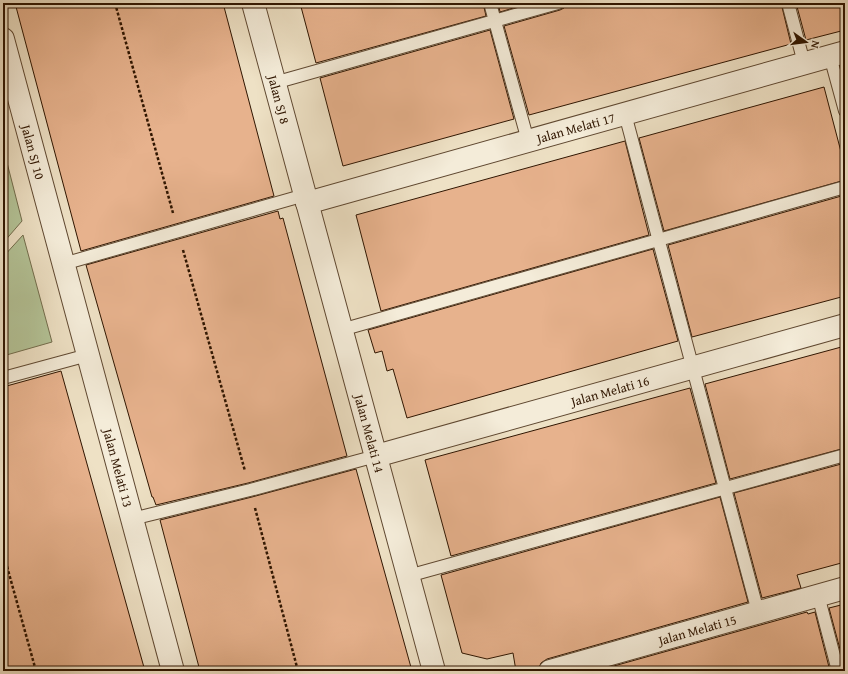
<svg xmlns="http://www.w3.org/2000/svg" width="848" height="674" viewBox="0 0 848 674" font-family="'Gentium Book Plus',serif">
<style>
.green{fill:#b4c498;stroke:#726c4c}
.building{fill:#e7b28d;stroke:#2f1500}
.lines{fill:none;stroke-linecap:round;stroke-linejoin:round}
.lane-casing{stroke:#5f4831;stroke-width:14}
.street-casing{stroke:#5f4831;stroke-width:24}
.path{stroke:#2f1500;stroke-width:2.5;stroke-dasharray:3 2;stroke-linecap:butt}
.lane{stroke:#f4ecd9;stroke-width:12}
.street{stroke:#f4ecd9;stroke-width:22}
.labels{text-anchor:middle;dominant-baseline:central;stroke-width:3;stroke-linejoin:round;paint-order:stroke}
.street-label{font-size:13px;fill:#2f1500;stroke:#f4ecd9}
</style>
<rect width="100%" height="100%" fill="#eee1c5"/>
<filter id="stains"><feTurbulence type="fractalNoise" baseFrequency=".005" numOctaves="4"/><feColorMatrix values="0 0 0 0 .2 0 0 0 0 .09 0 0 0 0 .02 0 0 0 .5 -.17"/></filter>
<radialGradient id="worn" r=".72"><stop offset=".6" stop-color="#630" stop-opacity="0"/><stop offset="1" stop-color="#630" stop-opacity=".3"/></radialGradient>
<!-- green -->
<path class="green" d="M3 147 22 221 3 243Z
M23 235 52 342 3 356V257Z"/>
<!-- building -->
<path class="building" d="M15 3H223L274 196 81 251Z
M300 3H483L486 16 316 63Z
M498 3H530L500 12Z
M565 3H781L791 44 529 115 504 26 560 10 564 8Z
M796 3H845V30L806 40Z
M490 30 514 119 343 166 320 78Z
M824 87 845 167V180L664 231 639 138Z
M625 141 649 235 381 311 356 215Z
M845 195V296L692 337 668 245Z
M278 211 280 219 283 218 347 456 248 483 156 505 153 497H152L86 265Z
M653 249 678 341 407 418 393 369 387 371 382 351 375 353 368 330Z
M845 346V448L730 479 705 384Z
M61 371 145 671H3V387Z
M690 388 716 483 451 556 425 460Z
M845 463V562L797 575 801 588 762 598 734 493Z
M356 469 412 671H200L160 520 252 497Z
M720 497 748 602 547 659 541 663 538 671H516L513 653 487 659 462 653 441 575Z
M845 604V668L829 608Z
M807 612 808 614 815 612 830 671H596Z"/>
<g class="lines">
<!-- lane casing -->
<g class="lane-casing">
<path id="lane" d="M490 3 528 141
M788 3 804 63
M830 56 845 111
M274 83 558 3
M625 114 758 612
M63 264 305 195
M341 330 845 187
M3 378 88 355
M132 519 250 490 376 456
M408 576 845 455
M818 595 838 671"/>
</g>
<!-- street casing -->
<g class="street-casing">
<g id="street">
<path id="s1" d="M253 3 434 671"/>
<path id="s2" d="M3 39 173 671"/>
<path id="s3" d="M307 203 845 52"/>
<path id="s4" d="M376 456 845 325"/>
<path id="s5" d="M550 671 845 588"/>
</g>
</g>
<!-- path -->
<path class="path" d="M115 3 173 213
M183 250 245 471
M255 508 298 671
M3 552 36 671"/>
<!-- lane -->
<use href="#lane" class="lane"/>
<!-- street -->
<use href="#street" class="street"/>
</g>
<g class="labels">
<!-- street labels -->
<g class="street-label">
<text stroke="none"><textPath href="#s1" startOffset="100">Jalan SJ 8</textPath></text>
<text stroke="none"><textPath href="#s3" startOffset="279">Jalan Melati 17</textPath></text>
<text stroke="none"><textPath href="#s2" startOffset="117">Jalan SJ 10</textPath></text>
<text stroke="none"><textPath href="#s4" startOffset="243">Jalan Melati 16</textPath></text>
<text stroke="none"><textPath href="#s1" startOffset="446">Jalan Melati 14</textPath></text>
<text stroke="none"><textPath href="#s2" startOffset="444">Jalan Melati 13</textPath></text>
<text stroke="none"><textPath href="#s5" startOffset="153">Jalan Melati 15</textPath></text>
</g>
</g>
<!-- margin -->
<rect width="848" height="674" fill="none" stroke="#eee1c5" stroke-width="16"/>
<rect x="4" y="4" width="840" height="666" fill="none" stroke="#2f1500" stroke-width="2"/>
<rect x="8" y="8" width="832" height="658" fill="none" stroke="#2f1500"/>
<!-- north arrow -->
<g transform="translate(806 42) rotate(104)" stroke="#f4ecd9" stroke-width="3" paint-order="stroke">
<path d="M0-3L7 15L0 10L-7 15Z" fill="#2f1500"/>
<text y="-6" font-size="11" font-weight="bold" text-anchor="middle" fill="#2f1500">N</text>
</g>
<rect width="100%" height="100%" filter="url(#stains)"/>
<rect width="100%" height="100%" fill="url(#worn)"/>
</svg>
